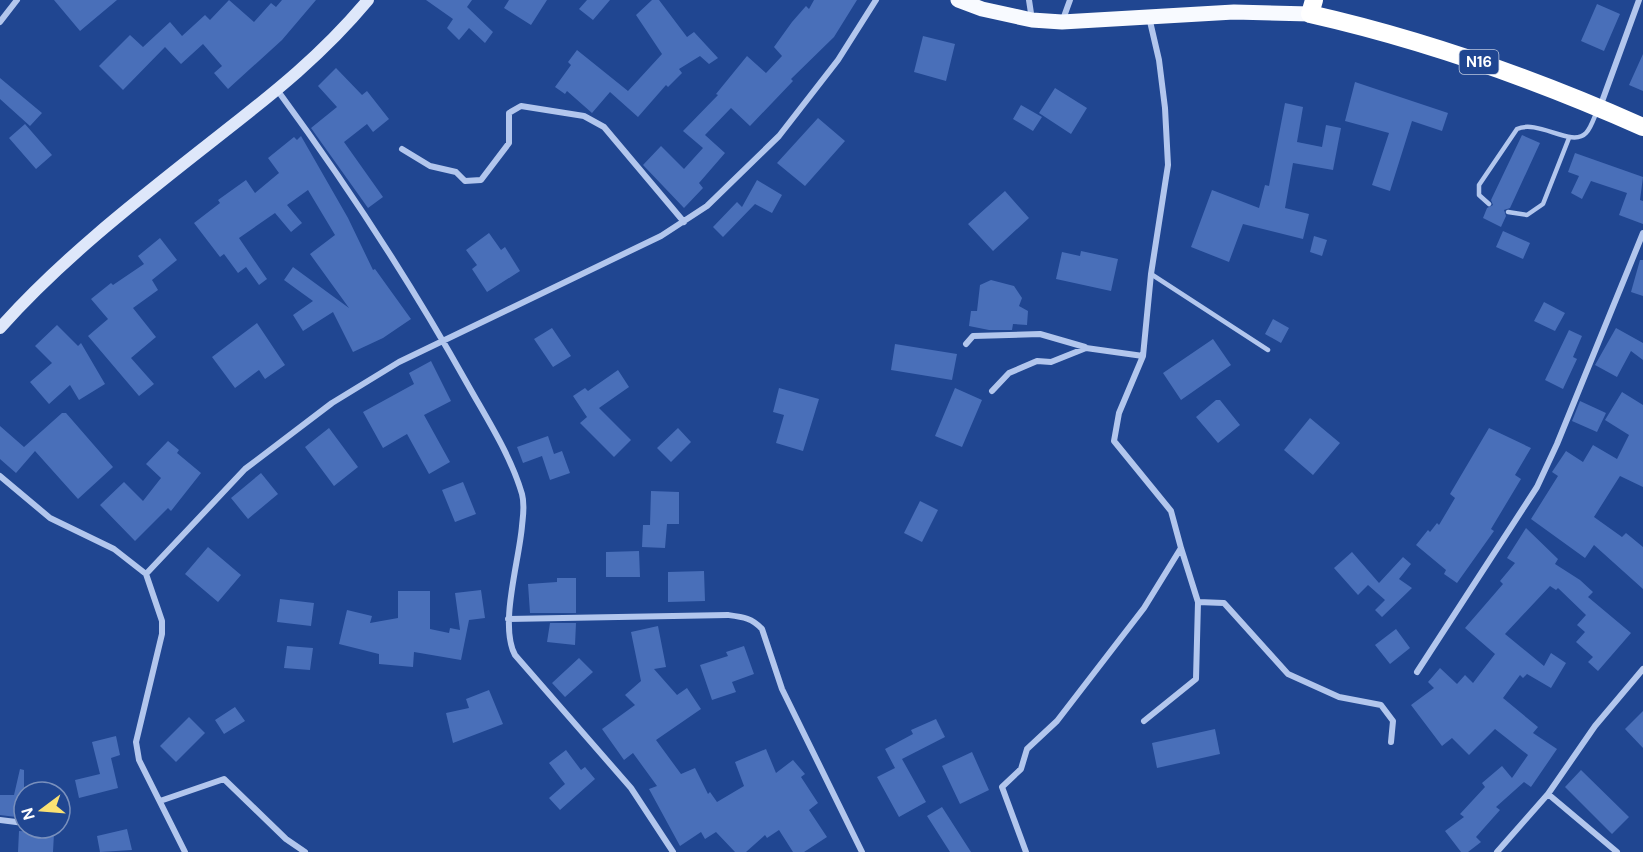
<svg xmlns="http://www.w3.org/2000/svg" width="1643" height="852" viewBox="0 0 1643 852" font-family="'DM Sans',sans-serif">
<style>
.building{fill:#496fb9}
.lines{fill:none;stroke-linecap:round;stroke-linejoin:round}
.lane{stroke:#b2c6ed;stroke-width:4.5}
.street{stroke:#b2c6ed;stroke-width:6}
.secondary{stroke:#dee7fa;stroke-width:12}
.primary{stroke:#f8faff;stroke-width:15}
.highway{stroke:#fff;stroke-width:18}
.labels{text-anchor:middle;dominant-baseline:central;stroke-width:4.5;stroke-linejoin:round;paint-order:stroke}
.shield{fill:#204691;stroke:#bcc8de;stroke-width:1.5}
.shield-label{font-size:15px;font-weight:bold;fill:#fff}
</style>
<rect width="100%" height="100%" fill="#204691"/>
<!-- building -->
<path class="building" d="M54 0H117L80 31Z
M229 0 254 22 271 3 276 7 282 0H316L282 40 228 89 214 73 222 66 203 44 181 64 165 47 123 90 99 66 130 35 143 47 170 22 182 36 205 15 210 20Z
M426 0H472L467 7 493 32 485 43 469 28 459 40 447 28 453 19Z
M509 0H547L531 25 504 8Z
M587 0H610L593 20 579 9Z
M652 0H659L687 37 694 32 718 58 709 64 700 56 679 69 682 73 668 87 666 85 638 117 610 92 592 113 567 91 565 94 555 87 571 65 568 62 577 50 628 91 662 54 636 15Z
M814 0H857L834 37 791 79 793 81 750 126 731 108 705 135 725 153 699 183 703 188 684 208 643 165 661 146 684 169 703 148 683 131 718 95 716 94 747 56 766 73 782 56 774 47 792 22 806 6 809 9Z
M1597 4 1620 14 1604 51 1581 41Z
M923 36 955 44 946 81 914 72Z
M1643 54V91L1629 85Z
M336 68 362 95 367 91 389 119 373 132 367 124 344 142 383 197 368 208 311 128 337 107 318 86Z
M0 78 42 113 30 126 0 99Z
M1355 82 1448 113 1442 131 1412 121 1390 191 1372 185 1389 133 1345 121Z
M1055 88 1087 108 1071 134 1039 113Z
M1285 103 1303 107 1297 142 1322 147 1326 125 1341 128 1333 170 1293 163 1285 208 1309 214 1303 239 1243 224 1229 262 1191 247 1212 190 1259 208 1265 185 1269 186Z
M1021 105 1042 117 1033 131 1013 119Z
M818 118 845 141 805 186 777 163Z
M25 124 52 155 36 169 9 138Z
M1522 135 1540 143 1510 208 1504 210 1506 216 1501 227 1483 218 1487 208 1493 205 1491 200Z
M301 136 348 218 373 270 375 269 411 319 383 338 353 352 333 312 303 331 293 315 313 301 284 280 293 267 349 308 310 254 335 235 308 190 287 205 302 223 291 232 275 213 239 238 267 279 259 285 246 267 238 273 224 254 220 257 194 223 220 203 218 200 246 180 255 193 279 173 268 158 294 137 297 140Z
M1575 153 1643 177 1640 200 1643 201V224L1619 215 1627 193 1591 181 1582 199 1571 193 1579 176 1568 172Z
M757 180 782 195 772 213 755 204 723 237 713 227 737 202 742 207Z
M1005 191 1029 218 993 251 968 224Z
M1503 231 1530 243 1523 259 1496 247Z
M489 233 501 250 505 247 520 271 487 292 472 269 477 265 466 250Z
M1314 236 1327 240 1322 256 1310 252Z
M160 238 177 260 152 280 158 290 133 308 156 337 131 358 154 384 139 396 88 336 108 319 91 299 111 283 113 285 144 264 138 256Z
M1081 251 1118 259 1111 291 1056 279 1062 252 1080 256Z
M1640 260H1643V296L1631 292Z
M991 280 1014 286 1022 298 1019 306 1028 311 1027 325 1013 324 1012 330H989L969 326 971 311H977L980 285Z
M1544 302 1565 313 1555 331 1534 321Z
M1273 319 1289 328 1281 343 1265 334Z
M257 323 285 365 265 379 259 370 235 388 212 357Z
M57 325 78 346 81 343 105 384 79 400 70 385 49 404 30 382 52 363 35 346Z
M552 328 571 356 553 367 534 339Z
M1616 328 1643 343V360L1631 351 1617 377 1595 365Z
M1569 330 1582 336 1573 357 1577 359 1563 389 1545 380Z
M1213 339 1231 365 1181 400 1163 373Z
M895 344 957 354 952 380 891 370Z
M431 361 451 401 424 415 450 462 429 474 407 434 383 448 363 412 414 384 409 373Z
M618 370 629 387 599 408 631 440 614 457 580 423 587 417 573 396 585 388 588 391Z
M779 388 819 399 803 451 776 443 784 415 773 412Z
M955 388 982 400 962 447 935 436Z
M1622 392 1643 405V487L1620 476 1594 517 1622 537 1626 533 1643 547V589L1594 545 1585 558 1531 519 1558 476 1552 472 1566 451 1583 462 1593 445 1617 459 1629 435 1605 420Z
M1216 400H1220L1240 425 1218 443 1196 417Z
M1580 401 1606 413 1597 432 1572 421Z
M62 413H66L113 467 78 499 35 451 16 473 0 459V426L24 447Z
M1310 418 1340 443 1313 475 1284 450Z
M329 428 358 467 334 486 305 447Z
M678 428 691 442 671 462 657 448Z
M1489 428 1531 448 1515 475 1521 479 1491 529 1494 531 1457 583 1444 574 1446 570 1416 545 1428 530 1430 532 1437 523 1439 525 1455 498 1450 494Z
M548 436 554 454 562 451 570 473 550 480 542 456 523 463 517 447Z
M168 441 179 450 177 453 201 473 171 511 168 508 135 541 100 505 124 482 143 501 161 478 146 464Z
M261 473 278 494 248 519 231 498Z
M463 482 476 514 455 522 442 490Z
M651 491 679 492V524H667L665 548 642 547 643 525H650Z
M920 501 938 510 922 542 904 533Z
M1526 528 1558 559 1555 564 1580 580 1593 592 1588 597 1631 633 1598 671 1588 662 1593 657 1576 642 1585 632 1577 625 1586 615 1558 588 1556 590 1550 586 1505 634 1544 666 1551 653 1566 663 1551 688 1527 674 1523 678 1520 675 1503 698 1538 727 1533 733 1557 749 1531 787 1524 782 1496 807 1500 810 1476 837 1481 842 1468 852H1461L1445 831 1464 817 1460 814 1485 787 1482 783 1502 766 1512 778 1528 755 1495 729 1469 755 1452 738 1442 746 1411 705 1434 688 1428 682 1440 668 1457 684 1465 675 1473 683 1495 654 1465 628 1503 584 1500 581 1515 563 1507 558Z
M208 547 241 575 218 602 185 574Z
M639 551 640 577H606V552Z
M1352 552 1379 583 1403 557 1411 564 1399 579 1412 588 1382 617 1375 610 1385 600 1368 585 1358 595 1334 568Z
M704 571 705 601 668 602V572Z
M557 578H576V613H530L528 584 557 582Z
M481 590 485 618 469 620 461 660 414 652 413 667 379 664V654L339 644 347 610 372 616 370 623 398 618V591H430V629L449 633 450 628 460 630 455 593Z
M280 599 314 603 311 626 277 622Z
M550 623H576L575 645 547 642Z
M658 626 666 667 654 669 677 695 687 688 701 709 656 740 681 774 695 768 708 794 710 792 717 802 744 786 735 762 766 749 776 773 793 760 805 774 801 777 818 803 809 810 827 837 804 852H793L779 830 767 838 765 835 746 852H735L716 832 705 839 701 832 680 846 649 789 657 786 633 753 624 760 602 729 635 705 625 695 641 681 631 632Z
M1396 629 1410 648 1390 664 1375 645Z
M287 646 313 648 310 670 284 668Z
M744 646 754 674 732 682 736 692 712 700 700 665 728 656 726 652Z
M579 658 593 672 565 697 552 683Z
M489 690 503 724 453 743 446 713 469 708 466 699Z
M235 707 245 721 224 734 215 720Z
M1643 711V748L1625 729Z
M189 717 205 733 176 762 160 746Z
M936 719 945 737 902 759 926 802 899 817 877 777 895 768 885 749 913 734 911 730Z
M1215 729 1220 754 1157 768 1152 743Z
M116 736 120 755 111 758 118 788 79 798 75 780 100 774 92 742Z
M566 750 581 770 585 767 595 779 560 810 549 798 565 784 549 763Z
M972 752 989 790 960 804 942 766Z
M20 769 24 770V818L0 815V795H14Z
M1581 770 1629 817 1612 834 1565 787Z
M942 807 971 852H950L927 816Z
M127 829 132 850 100 852 97 836Z
M19 831 54 833 53 852H18Z"/>
<g class="lines">
<!-- lane -->
<path class="lane" d="M1489 204 1479 195V185L1517 129C1538 119 1572 148 1586 133 1591 128 1594 118 1597 111
M1508 212 1527 215 1543 204 1569 138
M1151 274 1268 350"/>
<!-- street -->
<path class="street" d="M1029 0 1032 20
M0 22 17 0
M1062 22 1070 0
M278 91C347 185 411 283 468 385 487 419 511 456 522 494 525 505 523 515 522 526 519 562 499 625 515 655L631 788 673 852
M1600 107 1639 0
M402 149 430 166 456 172 465 181 481 180 509 143V113L521 106 584 116 604 127 684 222
M966 344 973 336 1040 334 1085 347
M992 391 1009 373 1037 361 1051 362 1086 348 1143 356
M0 476 50 518 114 549 146 574 245 469 332 403 399 362 661 236 707 206 779 136 838 60 876 0
M146 574 162 621V634L136 742 139 760 185 852
M1198 602 1224 603 1288 674 1339 697 1381 705 1393 721 1391 742
M508 619 728 615C743 617 752 618 762 629L782 689 862 852
M1417 672 1537 487 1557 444 1643 233
M1144 721 1196 679 1198 602 1181 548
M1548 794 1617 852
M160 801 224 779 286 839 305 852
M0 820 24 823
M1026 852 1002 787 1021 769 1027 749 1057 721 1144 608 1181 548 1171 511 1114 441 1119 413 1143 356 1151 274 1168 165 1165 108 1159 60 1149 17
M1497 852 1548 794 1595 726 1643 669"/>
<!-- secondary -->
<path class="secondary" d="M0 328C64 256 144 195 220 135 274 93 323 54 368 0"/>
<!-- primary -->
<path class="primary" d="M958 0 982 9 1032 20 1062 22 1234 12 1310 14"/>
<!-- highway -->
<path class="highway" d="M1314 0 1310 14C1425 40 1535 79 1643 127"/>
</g>
<g class="labels">
<!-- shield labels -->
<rect class="shield" x="1459.5" y="50" width="39" height="24" rx="4.5"/>
<g class="shield-label">
<text x="1479" y="62">N16</text>
</g>
</g>
<!-- north arrow -->
<g transform="translate(42 810) rotate(254)"><circle r="28" fill="#204691" stroke="#7990bd" stroke-width="1.5"/>
<path d="M0-4.5L10 22L0 15L-10 22Z" fill="#fae173"/>
<text y="-9" font-size="16" font-weight="bold" text-anchor="middle" fill="#ffffff">N</text>
</g>
</svg>
